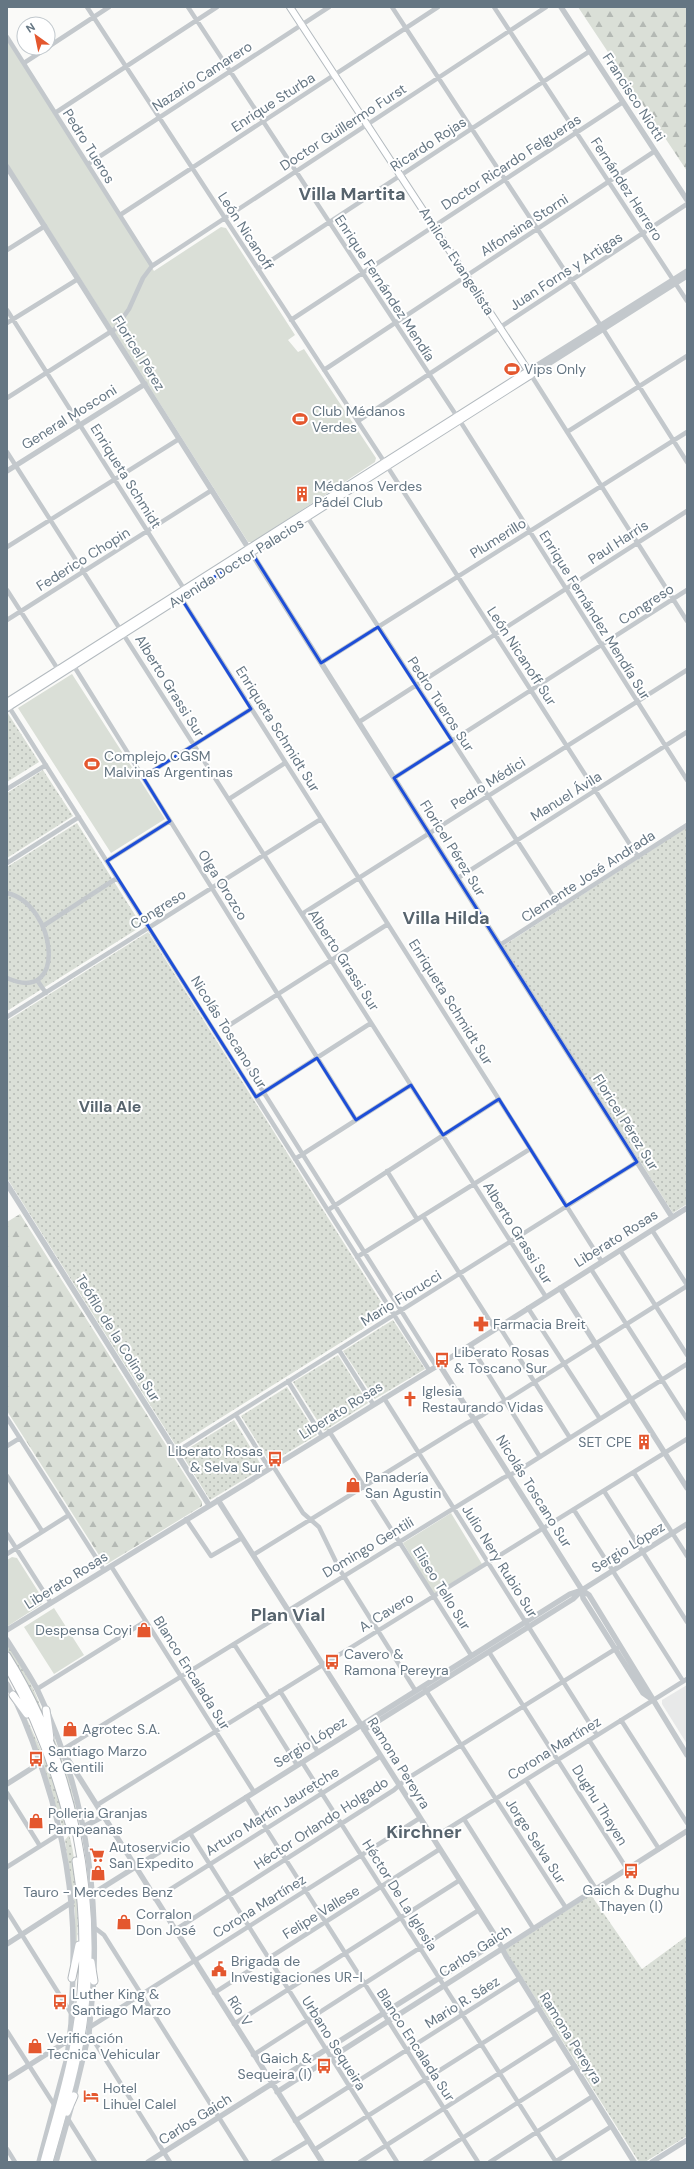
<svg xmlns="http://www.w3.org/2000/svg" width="694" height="2169" viewBox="0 0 694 2169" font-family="'DM Sans',sans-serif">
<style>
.built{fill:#e8e9e9}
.grass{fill:url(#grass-dots)}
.forest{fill:url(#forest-firs)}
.green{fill:#dadfd7}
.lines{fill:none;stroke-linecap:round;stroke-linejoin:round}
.secondary-casing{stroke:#b3babf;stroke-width:8}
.trunk-casing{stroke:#b4b9bd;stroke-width:9}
.minor{stroke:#c3c8cc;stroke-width:4.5}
.tertiary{stroke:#c3c8cc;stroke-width:5.5}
.secondary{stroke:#fff;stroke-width:6}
.trunk{stroke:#fff;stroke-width:7}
.marked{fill:none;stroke:#1d4ed8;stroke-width:3;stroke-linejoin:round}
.labels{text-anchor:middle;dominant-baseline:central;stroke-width:4;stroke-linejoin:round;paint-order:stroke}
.street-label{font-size:14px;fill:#657683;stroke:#fff}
.poi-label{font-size:14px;fill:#657683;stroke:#fff;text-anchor:start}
.quarter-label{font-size:16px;font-weight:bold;fill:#57646e;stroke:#fff}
.district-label{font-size:18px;font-weight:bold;fill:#57646e;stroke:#fff}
</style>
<defs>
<pattern id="grass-dots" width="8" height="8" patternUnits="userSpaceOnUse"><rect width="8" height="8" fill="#dadfd7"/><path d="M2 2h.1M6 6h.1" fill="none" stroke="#b4b9b4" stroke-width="1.8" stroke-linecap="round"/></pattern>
<pattern id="forest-firs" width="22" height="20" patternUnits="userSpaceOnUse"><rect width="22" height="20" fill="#dadfd7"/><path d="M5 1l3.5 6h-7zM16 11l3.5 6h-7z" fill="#b4b9b4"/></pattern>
</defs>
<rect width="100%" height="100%" fill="#fafaf8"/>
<!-- built -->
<path class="built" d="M687 1685V1744L662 1704V1700Z"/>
<!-- grass -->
<path class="grass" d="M7 712 39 762 7 782Z
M43 770 73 816 7 858V793Z
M77 823 142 926 7 1011V867Z
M687 827V1204L673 1213 503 946Z
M148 932 388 1313 176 1446 7 1178V1021Z
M393 1320 425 1369 375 1399 343 1351Z
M338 1355 368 1403 324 1431 293 1382Z
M287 1387 317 1435 270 1463 241 1416Z
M234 1420 263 1468 210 1500 181 1453Z
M7 1643C26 1674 40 1695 47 1731L7 1652Z
M22 1708 50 1770 67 1828 62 1826 51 1790Z
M51 1729 68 1776 79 1820 77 1824 66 1775 53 1741Z
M69 1835C77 1857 81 1931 75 1953V1912L65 1840Z
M591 1895 642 1969 687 1936V2136L645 2162H639L505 1950Z"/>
<!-- forest -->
<path class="forest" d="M578 7H687V171Z
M20 1214 202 1502V1506L107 1564 104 1563 7 1411V1222Z"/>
<!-- green -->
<path class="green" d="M7 40 154 271 221 227 226 228 295 335 288 340 298 352 304 349 376 458 375 462 253 542H248L7 163Z
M72 674 165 819 111 853 18 708Z
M451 1513 482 1564 434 1594 403 1543Z
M12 1557 17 1558 43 1599 42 1604 8 1626 7 1560Z
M54 1608 84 1655 54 1674 24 1627Z"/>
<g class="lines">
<!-- secondary casing -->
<g class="secondary-casing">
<path id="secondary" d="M7 702 528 371
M7 708 531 375 290 7"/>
</g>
<!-- trunk casing -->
<g class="trunk-casing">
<path id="trunk" d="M7 1656C74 1763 100 1899 83 2024 76 2071 62 2116 49 2162
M7 1666C35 1715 55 1769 69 1823
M13 1695 27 1714
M46 1710 50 1738
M91 1962 94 1981
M72 1978 79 1945
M67 2112 74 2096
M44 2162C54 2125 66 2088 73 2050 85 1988 86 1923 76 1861"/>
</g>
<!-- minor -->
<path class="minor" d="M87 7 387 466 638 857
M188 7 460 421 687 780
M392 7 603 329 687 462
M494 7 687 301
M7 37 152 266
M48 47 109 7
M24 63 47 48
M55 113 217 7
M88 164 329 7
M120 215 438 7
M7 250 45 226
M258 269 590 51
M7 310 186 592
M291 320 623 102
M7 323 78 279
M324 370 655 151
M531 375 687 621
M7 398 115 329 129 309 143 278 152 266 546 7
M358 421 687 204
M567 432 687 356
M7 452 546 1297
M306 515 560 907
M7 547 179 439
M7 590 59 671
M180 596 602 1262
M7 620 212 490
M72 663 356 1120
M321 663 687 432
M9 707 429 1370
M359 722 687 511
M143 777 251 709
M394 778 687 590
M7 789 46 765
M229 799 285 763
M107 861 170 821
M7 863 79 817
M458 878 687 732
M7 893C56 904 69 1006 7 978
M302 914 687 670
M388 924 228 1026 225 1031 436 1366
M43 926 117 878
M500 945 687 825
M37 980 46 993
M7 1017 321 819
M256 1097 371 1023
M295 1159 411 1085
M387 1171 417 1219
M328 1210 499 1099
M423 1216 495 1329
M652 1230 687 1285
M620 1250 687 1355
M357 1257 530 1149
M591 1269 687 1419
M528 1308 600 1419
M499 1326 570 1438
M470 1345 540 1457
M339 1350 373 1404
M288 1381 322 1436
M384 1398 597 1735
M236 1415 269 1468
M7 1418 104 1570
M329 1431 471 1655
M7 1446 20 1438
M176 1452 637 1162
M273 1466 303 1513 319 1527 340 1570 415 1690
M634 1473 687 1556
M7 1476 42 1531
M604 1491 687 1622
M574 1510 683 1681
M186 1519 211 1556 242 1538
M7 1534 51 1603
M7 1554 69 1515
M253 1555 467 1423 481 1416 687 1286
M111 1566 254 1792
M234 1644 269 1698
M489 1652 627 1869
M37 1689 146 1621
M425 1689 566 1908
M280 1691 318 1752
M259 1704 297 1765
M621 1720 687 1823
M589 1740 659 1849
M62 1750 503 1478 516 1472 687 1364
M302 1762 556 2162
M526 1780 596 1889
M7 1793 40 1846
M246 1797 478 2162
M97 1805 687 1439
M464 1819 533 1928
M190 1833 397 2162
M433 1838 687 1679
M7 1867 61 1833
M155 1899 381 1756
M7 1911 71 2013
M95 1928 104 1935 247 2162
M175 1930 394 1790 405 1780 617 1648
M214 1993 440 1849
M234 2024 460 1880
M90 2027 420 1818
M7 2031 55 2106
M89 2033 170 2162
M253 2055 479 1910
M68 2119 95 2162
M295 2121 520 1978
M7 2149 15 2162
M314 2150 538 2008
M273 2162 308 2141
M360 2162 556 2037
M425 2162 575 2066
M490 2162 593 2096
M555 2162 612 2126"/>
<!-- tertiary -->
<path class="tertiary" d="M561 7 687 200
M7 167 672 1217
M528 371 687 271
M531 375 687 276
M7 471 145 384
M7 1184 209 1505
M560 1288 687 1488
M439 1364 582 1590 589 1595 687 1755
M218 1500 496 1937 506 1956 634 2162
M582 1590 583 1598 643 1693 653 1700
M7 1630 442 1363 687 1208
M7 1640C17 1656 28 1672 37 1689 80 1778 97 1870 94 1968
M7 1684C21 1710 31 1736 40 1763 63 1829 75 1893 73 1963
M364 1730 573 1599 582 1590 687 1524
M67 1758 322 2162
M7 1784 40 1763
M61 1833 83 1827 104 1816
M94 1893 570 1594 582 1590
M7 1944 72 1902
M7 2079 69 2040
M277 2092 687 1831
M73 2100 89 2033 94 1977
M39 2162 67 2058 71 2024 73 1974
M56 2162 71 2108
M148 2162 498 1941
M652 2162 687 2140"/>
<!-- secondary -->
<use href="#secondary" class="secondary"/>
<!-- trunk -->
<use href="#trunk" class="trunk"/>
</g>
<!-- marked area -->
<path class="marked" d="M252 553 321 663 378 627 452 741 394 778 637 1162 566 1206 499 1099 443 1135 411 1085 356 1120 317 1058 256 1097 107 861 170 821 143 777 251 709 181 598Z"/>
<!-- icons -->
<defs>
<g id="stadium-bare" transform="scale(1.2)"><path d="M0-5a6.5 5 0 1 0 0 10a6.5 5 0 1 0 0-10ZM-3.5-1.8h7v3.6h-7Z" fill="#e4572e" stroke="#fff" stroke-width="2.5" paint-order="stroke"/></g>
<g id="building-bare" transform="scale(1.2)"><path d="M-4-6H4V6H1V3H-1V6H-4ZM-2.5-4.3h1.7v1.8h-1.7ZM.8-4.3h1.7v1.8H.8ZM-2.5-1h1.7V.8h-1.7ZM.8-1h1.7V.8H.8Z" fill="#e4572e" stroke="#fff" stroke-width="2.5" paint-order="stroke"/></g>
<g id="pharmacy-bare" transform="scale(1.2)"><path d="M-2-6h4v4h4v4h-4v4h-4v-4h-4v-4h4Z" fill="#e4572e" stroke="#fff" stroke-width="2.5" paint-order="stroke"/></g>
<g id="bus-bare" transform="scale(1.2)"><path d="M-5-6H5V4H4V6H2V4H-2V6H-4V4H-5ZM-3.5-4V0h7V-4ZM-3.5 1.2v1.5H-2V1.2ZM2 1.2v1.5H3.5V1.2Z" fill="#e4572e" stroke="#fff" stroke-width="2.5" paint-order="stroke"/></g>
<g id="church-bare" transform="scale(1.2)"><path d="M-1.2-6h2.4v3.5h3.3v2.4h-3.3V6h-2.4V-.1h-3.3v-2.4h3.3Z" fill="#e4572e" stroke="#fff" stroke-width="2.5" paint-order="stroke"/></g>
<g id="shop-bare" transform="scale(1.2)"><path d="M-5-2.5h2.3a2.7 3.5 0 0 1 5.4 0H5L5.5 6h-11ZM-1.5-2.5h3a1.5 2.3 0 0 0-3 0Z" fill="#e4572e" stroke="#fff" stroke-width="2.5" paint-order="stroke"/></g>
<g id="supermarket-bare" transform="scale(1.2)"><path d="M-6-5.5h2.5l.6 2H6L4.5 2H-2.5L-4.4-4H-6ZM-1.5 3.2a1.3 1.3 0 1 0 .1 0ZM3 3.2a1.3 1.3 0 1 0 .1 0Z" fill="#e4572e" stroke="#fff" stroke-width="2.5" paint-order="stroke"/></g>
<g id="civic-bare" transform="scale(1.2)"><path d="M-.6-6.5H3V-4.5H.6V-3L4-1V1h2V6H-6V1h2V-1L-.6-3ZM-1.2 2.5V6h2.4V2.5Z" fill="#e4572e" stroke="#fff" stroke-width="2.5" paint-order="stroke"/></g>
<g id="hotel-bare" transform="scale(1.2)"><path d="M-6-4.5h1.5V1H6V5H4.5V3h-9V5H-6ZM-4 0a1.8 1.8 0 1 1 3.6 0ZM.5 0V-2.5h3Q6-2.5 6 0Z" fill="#e4572e" stroke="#fff" stroke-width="2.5" paint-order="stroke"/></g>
</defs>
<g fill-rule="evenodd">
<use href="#stadium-bare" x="512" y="369"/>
<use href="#stadium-bare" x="300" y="419"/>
<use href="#building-bare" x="302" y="494"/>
<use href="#stadium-bare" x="92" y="764"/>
<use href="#pharmacy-bare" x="481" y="1324"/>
<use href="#bus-bare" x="442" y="1360"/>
<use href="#church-bare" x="410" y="1399"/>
<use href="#building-bare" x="644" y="1442"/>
<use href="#bus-bare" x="275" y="1459"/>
<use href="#shop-bare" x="353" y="1485"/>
<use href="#shop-bare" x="144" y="1630"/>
<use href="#bus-bare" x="332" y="1662"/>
<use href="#shop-bare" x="70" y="1729"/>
<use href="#bus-bare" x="36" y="1759"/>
<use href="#shop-bare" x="36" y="1821"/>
<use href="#supermarket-bare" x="97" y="1855"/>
<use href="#bus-bare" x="631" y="1871"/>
<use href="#shop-bare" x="98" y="1873"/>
<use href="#shop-bare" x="124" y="1922"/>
<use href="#civic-bare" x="219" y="1969"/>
<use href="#bus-bare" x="60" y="2002"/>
<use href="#shop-bare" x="35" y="2046"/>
<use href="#bus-bare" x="324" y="2066"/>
<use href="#hotel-bare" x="91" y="2096"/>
</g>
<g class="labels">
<!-- street labels -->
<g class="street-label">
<text transform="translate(202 76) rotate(-33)">Nazario Camarero</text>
<text transform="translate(634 97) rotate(57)">Francisco Niotti</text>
<text transform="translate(273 102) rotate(-33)">Enrique Sturba</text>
<text transform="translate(343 127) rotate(-33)">Doctor Guillermo Furst</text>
<text transform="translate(428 144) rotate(-33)">Ricardo Rojas</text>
<text transform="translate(89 146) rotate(58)">Pedro Tueros</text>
<text transform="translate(511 162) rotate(-33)">Doctor Ricardo Felgueras</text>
<text transform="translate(627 189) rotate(57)">Fernández Herrero</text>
<text transform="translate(524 225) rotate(-33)">Alfonsina Storni</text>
<text transform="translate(246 231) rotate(57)">León Nicanoff</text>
<text transform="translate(457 261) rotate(57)">Amilcar Evangelista</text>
<text transform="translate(566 271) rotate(-33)">Juan Forns y Artigas</text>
<text transform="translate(385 288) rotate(57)">Enrique Fernández Mendía</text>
<text transform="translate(139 353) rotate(58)">Floricel Pérez</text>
<text transform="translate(69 417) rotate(-32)">General Mosconi</text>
<text transform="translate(126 476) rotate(58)">Enriqueta Schmidt</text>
<text transform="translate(498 538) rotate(-32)">Plumerillo</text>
<text transform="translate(618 542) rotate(-33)">Paul Harris</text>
<text transform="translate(83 559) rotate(-32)">Federico Chopin</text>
<text transform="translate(236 563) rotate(-32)">Avenida Doctor Palacios</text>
<text transform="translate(646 604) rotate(-33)">Congreso</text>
<text transform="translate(595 615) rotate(58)">Enrique Fernández Mendía Sur</text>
<text transform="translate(522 656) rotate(57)">León Nicanoff Sur</text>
<text transform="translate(170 686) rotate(58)">Alberto Grassi Sur</text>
<text transform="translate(441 704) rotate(57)">Pedro Tueros Sur</text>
<text transform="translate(278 729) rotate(58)">Enriqueta Schmidt Sur</text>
<text transform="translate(488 783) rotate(-32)">Pedro Médici</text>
<text transform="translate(566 796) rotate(-32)">Manuel Ávila</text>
<text transform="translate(453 848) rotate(58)">Floricel Pérez Sur</text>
<text transform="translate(588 876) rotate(-33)">Clemente José Andrada</text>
<text transform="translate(223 885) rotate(58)">Olga Orozco</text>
<text transform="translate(158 909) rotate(-32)">Congreso</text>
<text transform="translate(344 960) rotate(57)">Alberto Grassi Sur</text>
<text transform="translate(451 1002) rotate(58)">Enriqueta Schmidt Sur</text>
<text transform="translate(229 1032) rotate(58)">Nicolás Toscano Sur</text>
<text transform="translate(626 1122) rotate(58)">Floricel Pérez Sur</text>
<text transform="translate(518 1233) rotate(58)">Alberto Grassi Sur</text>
<text transform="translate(616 1238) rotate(-32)">Liberato Rosas</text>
<text transform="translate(401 1298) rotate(-32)">Mario Fiorucci</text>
<text transform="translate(118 1338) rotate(58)">Teófilo de la Colina Sur</text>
<text transform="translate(341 1410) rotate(-32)">Liberato Rosas</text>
<text transform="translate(534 1491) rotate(58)">Nicolás Toscano Sur</text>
<text transform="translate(368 1547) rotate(-31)">Domingo Gentili</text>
<text transform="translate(628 1547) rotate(-32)">Sergio López</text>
<text transform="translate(500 1561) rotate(58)">Julio Nery Rubio Sur</text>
<text transform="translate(66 1580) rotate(-32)">Liberato Rosas</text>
<text transform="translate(442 1588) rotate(58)">Eliseo Tello Sur</text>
<text transform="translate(386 1612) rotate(-32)">A. Cavero</text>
<text transform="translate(192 1673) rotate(58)">Blanco Encalada Sur</text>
<text transform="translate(310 1742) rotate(-32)">Sergio López</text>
<text transform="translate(554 1748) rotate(-32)">Corona Martínez</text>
<text transform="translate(399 1763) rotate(58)">Ramona Pereyra</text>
<text transform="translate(600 1805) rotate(58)">Dughu Thayen</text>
<text transform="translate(272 1811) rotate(-32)">Arturo Martín Jauretche</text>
<text transform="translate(321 1823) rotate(-33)">Héctor Orlando Holgado</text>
<text transform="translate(536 1841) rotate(57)">Jorge Selva Sur</text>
<text transform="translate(400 1895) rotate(58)">Héctor De La Iglesia</text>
<text transform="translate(259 1906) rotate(-32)">Corona Martínez</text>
<text transform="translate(321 1912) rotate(-32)">Felipe Vallese</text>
<text transform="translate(475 1951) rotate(-33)">Carlos Gaich</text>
<text transform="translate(462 2002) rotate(-32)">Mario R. Sáez</text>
<text transform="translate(240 2011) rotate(58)">Río V</text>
<text transform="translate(571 2038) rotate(58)">Ramona Pereyra</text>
<text transform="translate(334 2043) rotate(58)">Urbano Sequeira</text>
<text transform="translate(416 2045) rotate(57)">Blanco Encalada Sur</text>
<text transform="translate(195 2119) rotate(-32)">Carlos Gaich</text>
</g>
<!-- poi labels -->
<g class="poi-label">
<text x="524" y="369">Vips Only</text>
<text x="312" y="411">Club Médanos<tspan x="312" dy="16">Verdes</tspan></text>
<text x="314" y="486">Médanos Verdes<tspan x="314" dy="16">Pádel Club</tspan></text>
<text x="104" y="756">Complejo CGSM<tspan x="104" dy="16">Malvinas Argentinas</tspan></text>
<text x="493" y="1324">Farmacia Breit</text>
<text x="454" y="1352">Liberato Rosas<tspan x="454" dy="16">&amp; Toscano Sur</tspan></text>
<text x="422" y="1391">Iglesia<tspan x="422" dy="16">Restaurando Vidas</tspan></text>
<text x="632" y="1442" text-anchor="end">SET CPE</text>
<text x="263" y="1451" text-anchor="end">Liberato Rosas<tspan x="263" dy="16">&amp; Selva Sur</tspan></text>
<text x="365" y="1477">Panadería<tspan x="365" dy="16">San Agustin</tspan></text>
<text x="132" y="1630" text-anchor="end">Despensa Coyi</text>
<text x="344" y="1654">Cavero &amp;<tspan x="344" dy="16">Ramona Pereyra</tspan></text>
<text x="82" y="1729">Agrotec S.A.</text>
<text x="48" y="1751">Santiago Marzo<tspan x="48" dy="16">&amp; Gentili</tspan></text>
<text x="48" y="1813">Polleria Granjas<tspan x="48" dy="16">Pampeanas</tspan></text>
<text x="109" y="1847">Autoservicio<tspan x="109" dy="16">San Expedito</tspan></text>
<text x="631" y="1890" text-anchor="middle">Gaich &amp; Dughu<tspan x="631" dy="16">Thayen (I)</tspan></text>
<text x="98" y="1892" text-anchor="middle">Tauro - Mercedes Benz</text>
<text x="136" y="1914">Corralon<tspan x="136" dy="16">Don José</tspan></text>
<text x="231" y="1961">Brigada de<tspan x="231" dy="16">Investigaciones UR-I</tspan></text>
<text x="72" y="1994">Luther King &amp;<tspan x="72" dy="16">Santiago Marzo</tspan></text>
<text x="47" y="2038">Verificación<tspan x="47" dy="16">Tecnica Vehicular</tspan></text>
<text x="312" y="2058" text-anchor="end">Gaich &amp;<tspan x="312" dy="16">Sequeira (I)</tspan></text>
<text x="103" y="2088">Hotel<tspan x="103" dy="16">Lihuel Calel</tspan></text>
</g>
<!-- quarter labels -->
<g class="quarter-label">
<text x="110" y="1106">Villa Ale</text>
</g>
<!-- district labels -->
<g class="district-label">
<text x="352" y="194">Villa Martita</text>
<text x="446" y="918">Villa Hilda</text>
<text x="288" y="1615">Plan Vial</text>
<text x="424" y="1832">Kirchner</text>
</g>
</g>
<!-- border -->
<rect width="694" height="2169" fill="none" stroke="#657683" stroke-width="16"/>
<!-- north arrow -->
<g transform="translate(36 36) rotate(327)"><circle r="19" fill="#ffffff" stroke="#c1c8cd"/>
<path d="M0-3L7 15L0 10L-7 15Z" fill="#e4572e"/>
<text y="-6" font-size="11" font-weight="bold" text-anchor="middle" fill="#657683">N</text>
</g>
</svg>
